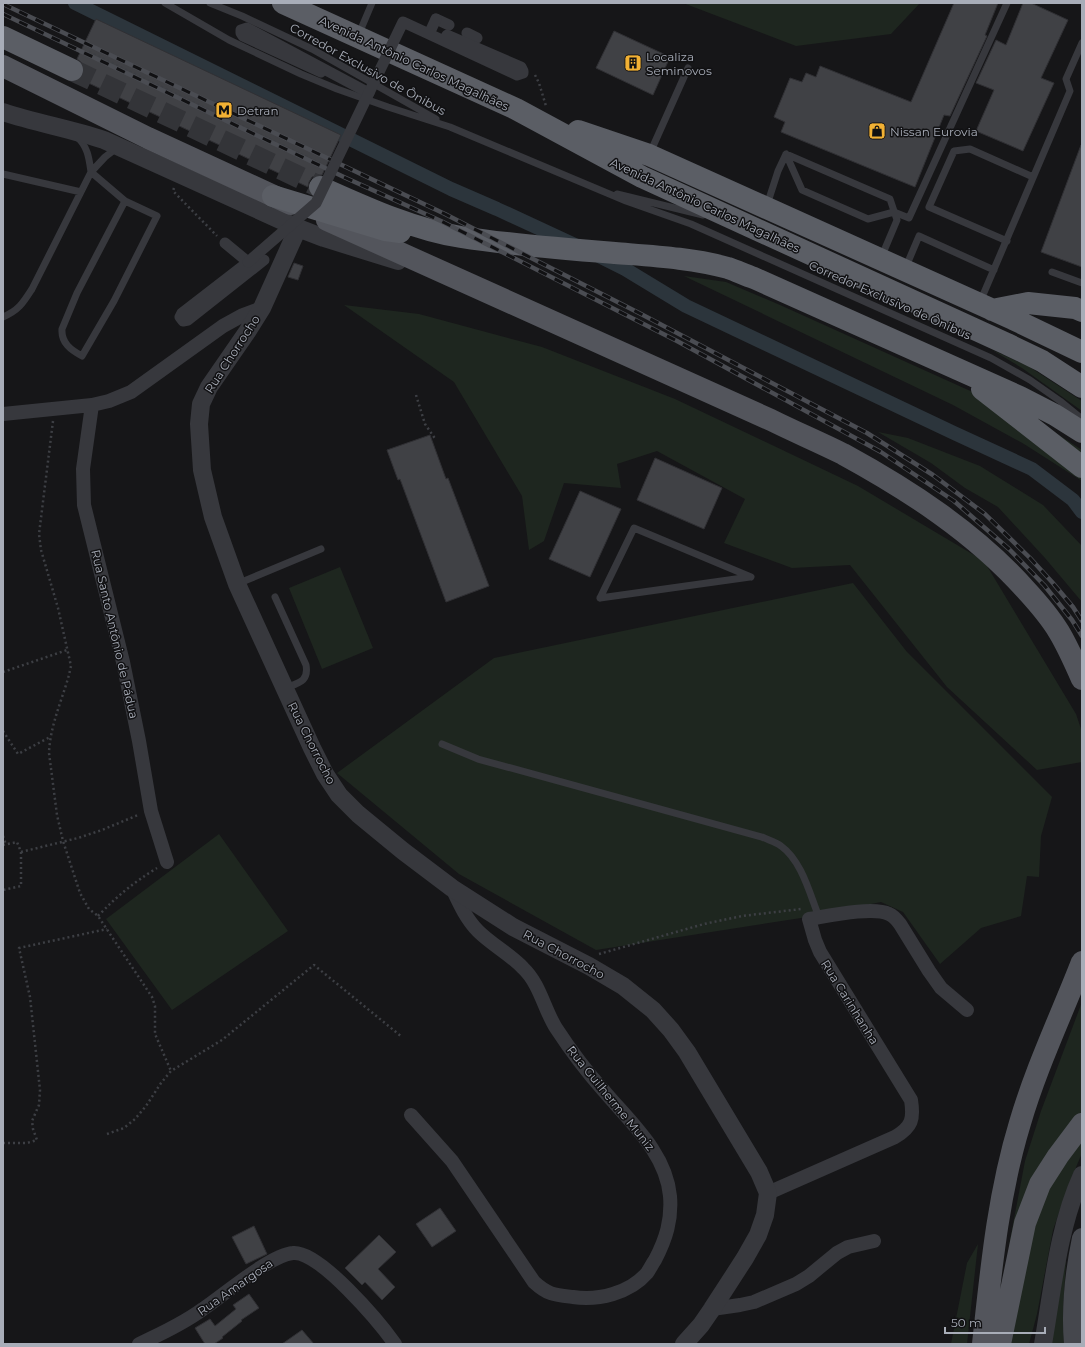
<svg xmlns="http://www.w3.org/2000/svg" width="1085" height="1347" viewBox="0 0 1085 1347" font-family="Montserrat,sans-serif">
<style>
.green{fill:#1e261f}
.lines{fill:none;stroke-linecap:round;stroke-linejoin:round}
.canal{stroke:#2c353c;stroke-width:14}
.building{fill:#404145;stroke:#303034}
.trunk-tunnel{stroke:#333438;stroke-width:22;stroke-dasharray:22 11;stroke-linecap:butt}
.path{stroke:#3d3f44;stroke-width:2.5;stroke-dasharray:2 3;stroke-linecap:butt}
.service{stroke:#37383d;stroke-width:7}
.pedestrian{stroke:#37383d;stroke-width:11}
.minor{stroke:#37383d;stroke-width:14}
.tertiary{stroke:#37383d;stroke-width:18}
.secondary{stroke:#45474d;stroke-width:20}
.primary{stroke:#53555c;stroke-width:22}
.trunk{stroke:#5b5e65;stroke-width:22}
.rail-casing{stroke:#4a4c52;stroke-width:4.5}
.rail{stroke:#111113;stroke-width:3;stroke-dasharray:9;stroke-linecap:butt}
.pedestrian-bridge{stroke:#37383d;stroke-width:11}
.labels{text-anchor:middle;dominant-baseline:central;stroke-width:3;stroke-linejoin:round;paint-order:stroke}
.poi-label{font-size:12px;fill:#a8adb8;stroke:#111113;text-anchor:start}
.street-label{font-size:12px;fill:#a8adb8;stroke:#111113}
</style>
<rect width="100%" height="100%" fill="#161618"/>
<!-- green -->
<path class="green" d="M683 3H920L891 34 796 46Z
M684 276 726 282 780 305 1039 422 1082 450V481L1024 444 953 405Z
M344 305 419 314 542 347 675 399 858 486 984 561 1076 714 1082 732V762L1037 770 947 687 850 565 792 568 724 543 745 499 657 451 617 464 621 488 564 483 544 541 529 550 522 496 454 382Z
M992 350 1028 366 1082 401V411L1022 368Z
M878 432 908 438 980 466 1043 505 1082 546V602L1045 558 998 507 965 488 931 463Z
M340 567 373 648 322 669 289 588Z
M853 583 907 652 1052 797 1041 836 1039 877 1027 876 1021 916 981 928 940 964 903 912 881 902 814 916 596 950 459 874 337 773 494 658Z
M219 834 288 931 172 1010 106 919Z
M1082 1002V1153L1069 1184 1053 1230 1037 1314 1029 1344H999L1010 1240 1025 1161 1041 1111Z
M978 1244 967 1344H951L967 1263Z
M1067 1246 1063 1310 1064 1344H1051Z"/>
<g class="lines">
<!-- canal -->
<path class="canal" d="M75 3 451 189 497 209 575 245
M599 256 625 269 686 306 954 433 1032 469 1073 500 1082 512"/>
</g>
<!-- building -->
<path class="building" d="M954 3H998L985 35 987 36 950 116 944 115 915 187 781 132 785 122 774 117 790 78 802 82 806 73 816 77 820 66 911 102Z
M1023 3H1031L1068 20 1041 78 1054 83 1023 151 976 131 994 90 976 83 996 40 1006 45Z
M96 19 341 135 322 175H318L312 177 309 182 308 187 80 79 83 75 84 69 82 63 77 59Z
M614 31 670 57 653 95 596 68Z
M1081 145H1082V267L1041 252Z
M294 263 303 266 298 280 288 277Z
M430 435 446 479 448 478 489 586 446 602 400 479 398 480 387 450Z
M655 458 722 488 704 529 637 500Z
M580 491 621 509 590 577 549 559Z
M440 1208 456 1231 432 1247 416 1224Z
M254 1226 267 1254 246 1264 232 1237Z
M379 1235 396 1252 378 1269 395 1287 382 1300 365 1282 362 1285 345 1268Z
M249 1294 259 1308 241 1320 242 1321 222 1337 223 1338 214 1344H205L195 1328 210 1319 215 1326 236 1309 233 1305Z
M302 1330 314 1344H282Z"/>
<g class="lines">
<!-- trunk-tunnel -->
<path class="trunk-tunnel" d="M72 70 320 187"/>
<!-- path -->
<path class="path" d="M89 52 323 165
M535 75 539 83 546 106
M174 188 173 191 217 236
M416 395 425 424 436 440
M53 421 39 534 41 550 58 608 71 666 69 675C62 700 50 726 49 753L57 815 63 841 80 893 89 909 98 916 152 997 155 1006V1034L171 1071
M3 672 67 650
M3 731 18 754 50 737
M3 836 6 845
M3 845 17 842 21 852V886L3 890
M21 852 78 838 102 830 138 815
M98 916C117 896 133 883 157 868
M599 954 704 924 742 916 801 909
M107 1134 124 1128 135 1119 146 1106 161 1083 171 1071 222 1040 314 965 402 1037
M3 1143H27L37 1140 33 1129 32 1121 39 1105 40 1090 30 997 19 948 107 929"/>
<!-- service -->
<path class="service" d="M165 3 229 40 301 74 337 89 388 107 450 127 626 201 691 224 991 358 1030 380 1060 401 1082 419
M210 3 242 16 312 49 436 119
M358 36 372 3
M77 137C88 147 89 158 91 172L125 201 157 216 114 301 82 356C71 350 61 343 62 329L77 293 125 201
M650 153 688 68
M786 154 802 190 868 219 894 212 909 218 1007 3
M3 174 81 192
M617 194 703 215
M767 205 778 171 786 154 890 199 897 220 881 258
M1007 241 929 207 954 151 970 149 1033 177
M905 269 919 236 994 270
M1052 272 1082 283
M980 302 1070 91 1066 79 1082 43
M3 317C19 310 23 303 32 289L91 172 105 157 118 147
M237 584 321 549
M275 597 306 665C309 682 298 683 285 688
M600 598 634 528 751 577
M600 598 750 577
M442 744 478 759 762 837C768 840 776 842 781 846 802 861 810 895 819 917"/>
<!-- pedestrian -->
<path class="pedestrian" d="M436 19 449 25
M467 33 477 38
M321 72 243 36 241 33V30L247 28 369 93
M225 243 248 262 182 313 180 317 183 321 188 320 264 260"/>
<!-- minor -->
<path class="minor" d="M92 405 83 469 84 505 123 662 139 741 151 811 167 862
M3 414 92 405 109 401 131 392 223 326 243 315 262 308
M411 1115 452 1161 534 1282C548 1295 555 1295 573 1297 598 1301 630 1293 647 1273 650 1269 652 1264 655 1260 666 1239 672 1220 670 1196 666 1153 631 1123 604 1091 586 1071 571 1051 556 1028 544 1009 540 984 523 968 510 954 492 945 478 931 466 919 459 903 452 888
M768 1193 895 1137C912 1127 914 1119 911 1100L820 952 815 940 809 919C828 916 873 906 889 914 894 916 897 920 900 924L929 971 941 988 967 1010
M712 1309 740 1305 754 1302 796 1284 809 1276 837 1253 848 1247 874 1241
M139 1344C161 1334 184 1323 203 1309 224 1295 270 1255 293 1253 319 1250 380 1323 395 1344"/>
<!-- tertiary -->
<path class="tertiary" d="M3 112C36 123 71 129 104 140L298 228 324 238 398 261
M298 228 262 308 247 332 209 387 201 404 199 424 202 470 213 517 237 584 312 748 325 774 339 795 358 814 403 851 452 888 513 927 589 966 623 986 653 1010 671 1030 687 1052 759 1172 768 1193 765 1215 758 1235 745 1258 712 1309 701 1325 684 1344
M1043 1344C1053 1287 1058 1228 1082 1175"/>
<!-- secondary -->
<path class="secondary" d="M1074 1344C1071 1309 1075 1272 1082 1238"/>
<!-- primary -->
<path class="primary" d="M3 66 148 138 291 204
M327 220 771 420C795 432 819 442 843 454 909 490 975 533 1025 589 1037 602 1050 617 1059 632 1068 647 1075 663 1082 679
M983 1344C991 1270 998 1195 1020 1123 1036 1068 1061 1016 1082 962
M1000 1344 1025 1223 1040 1184 1058 1156 1082 1124"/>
<!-- trunk -->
<path class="trunk" d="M283 3 516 109 642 177 1007 344 1042 361 1082 387
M3 37 72 70
M578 131 649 155 1013 319 1082 352
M320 187C365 207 412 229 461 237 512 245 564 249 615 253 652 256 692 258 728 268 737 271 745 275 754 278L1020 397 1055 415 1082 432
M273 196 385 230 400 232
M992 310 1028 303 1075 308 1082 311
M982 389 1082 467"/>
<!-- rail casing -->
<g class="rail-casing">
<path id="rail" d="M3 4 445 214 641 314 867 433 933 475 985 514 1030 558 1052 582 1073 607 1082 621
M3 14 346 178 441 221 677 341 881 452 954 501 1009 549 1044 585 1072 620 1082 636"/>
</g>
<!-- rail -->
<use href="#rail" class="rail"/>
<!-- pedestrian-bridge -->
<path class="pedestrian-bridge" d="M429 34 517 75 523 73V71L521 67 447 35
M248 262 316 203 403 22 429 34 436 19"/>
</g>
<!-- icons -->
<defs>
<g id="building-square" transform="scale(0.9)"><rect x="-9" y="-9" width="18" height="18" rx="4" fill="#f2b134" stroke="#111113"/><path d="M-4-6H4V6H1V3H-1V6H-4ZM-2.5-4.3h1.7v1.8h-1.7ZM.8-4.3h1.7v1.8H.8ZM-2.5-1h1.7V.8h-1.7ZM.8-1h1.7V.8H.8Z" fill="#111"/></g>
<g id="metro-square" transform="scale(0.9)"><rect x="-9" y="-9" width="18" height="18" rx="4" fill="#f2b134" stroke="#111113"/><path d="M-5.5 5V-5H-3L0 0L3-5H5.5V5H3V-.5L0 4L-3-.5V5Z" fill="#111"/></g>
<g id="shop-square" transform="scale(0.9)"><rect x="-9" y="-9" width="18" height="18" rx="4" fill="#f2b134" stroke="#111113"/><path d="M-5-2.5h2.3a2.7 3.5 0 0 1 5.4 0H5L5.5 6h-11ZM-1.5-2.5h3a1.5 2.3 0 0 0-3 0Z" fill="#111"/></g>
</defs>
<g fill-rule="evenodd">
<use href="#building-square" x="633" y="63"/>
<use href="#metro-square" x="224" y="110"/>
<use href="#shop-square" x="877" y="131"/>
</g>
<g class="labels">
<!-- poi labels -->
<g class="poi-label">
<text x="646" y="56">Localiza<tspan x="646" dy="14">Seminovos</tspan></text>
<text x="237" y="110">Detran</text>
<text x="890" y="131">Nissan Eurovia</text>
</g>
<!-- street labels -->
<g class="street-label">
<text transform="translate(414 63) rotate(25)">Avenida Antônio Carlos Magalhães</text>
<text transform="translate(368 69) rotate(29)">Corredor Exclusivo de Ônibus</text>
<text transform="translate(705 205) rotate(25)">Avenida Antônio Carlos Magalhães</text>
<text transform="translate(890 300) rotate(24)">Corredor Exclusivo de Ônibus</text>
<text transform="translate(232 354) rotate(-57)">Rua Chorrocho</text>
<text transform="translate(115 634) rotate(77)">Rua Santo Antônio de Pádua</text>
<text transform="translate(312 743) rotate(63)">Rua Chorrocho</text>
<text transform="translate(564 954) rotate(28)">Rua Chorrocho</text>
<text transform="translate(850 1002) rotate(58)">Rua Carinhanha</text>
<text transform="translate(611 1098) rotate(51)">Rua Guilherme Muniz</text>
<text transform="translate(235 1287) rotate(-35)">Rua Amargosa</text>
</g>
</g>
<!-- border -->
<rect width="1085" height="1347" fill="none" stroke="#a8adb8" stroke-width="8"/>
<!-- scale -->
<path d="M945 1327v6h100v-6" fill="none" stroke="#a8adb8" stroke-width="2"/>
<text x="951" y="1327" font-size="12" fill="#a8adb8" stroke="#111113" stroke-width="3" paint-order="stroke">50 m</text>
</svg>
